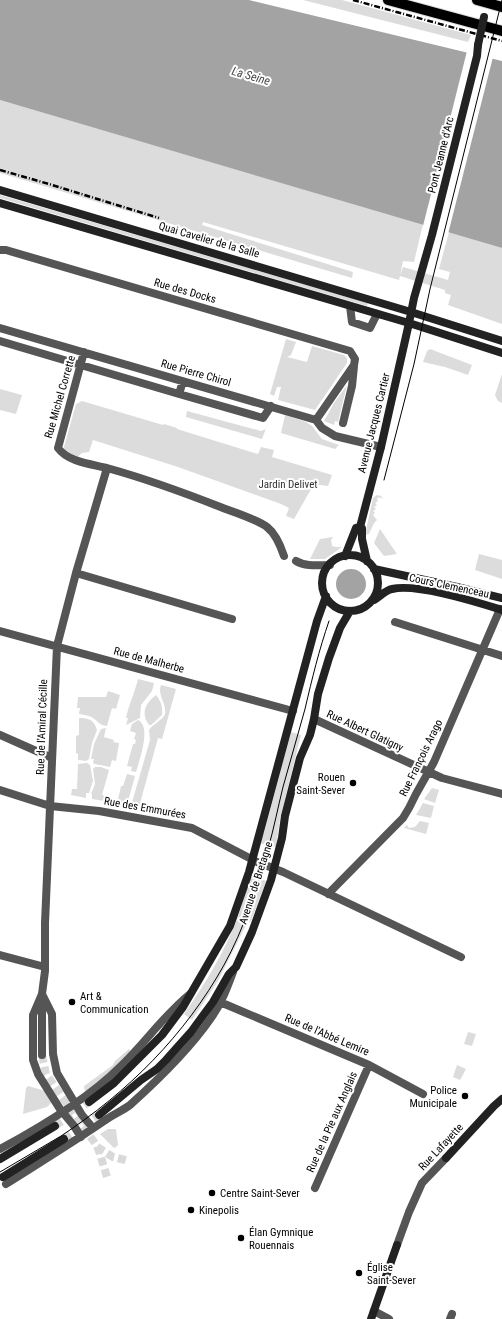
<svg xmlns="http://www.w3.org/2000/svg" width="502" height="1319" viewBox="0 0 502 1319" font-family="'Roboto Condensed',sans-serif">
<style>
.green{fill:#dcdcdc}
.water{fill:#a3a3a3}
.pier{fill:#fff}
.lines{fill:none;stroke-linecap:round;stroke-linejoin:round}
.street-tunnel{stroke:#d9d9d9;stroke-width:8;stroke-dasharray:8 4;stroke-linecap:butt}
.secondary-tunnel{stroke:#d9d9d9;stroke-width:8;stroke-dasharray:8 4;stroke-linecap:butt}
.primary-casing{stroke:#dbdbdb;stroke-width:12}
.street{stroke:#555;stroke-width:8}
.secondary{stroke:#222;stroke-width:8}
.primary{stroke:#000;stroke-width:10}
.tram{stroke:#000;stroke-width:1}
.rail{stroke:#000;stroke-width:2.5;stroke-dasharray:6 2 1 2;stroke-linecap:butt}
.secondary-bridge{stroke:#222;stroke-width:8}
.poi-dot{fill:#000;stroke:#fff;stroke-width:1.5}
.labels{text-anchor:middle;dominant-baseline:central;stroke-width:4;stroke-linejoin:round;paint-order:stroke}
.street-label{font-size:11px;fill:#000;stroke:#fff}
.park-label{font-size:11px;fill:#333;stroke:#fff}
.poi-label{font-size:11px;fill:#000;stroke:#fff;text-anchor:start}
.water-label{font-size:12px;font-style:italic;fill:#444;stroke:#fff}
</style>
<rect width="100%" height="100%" fill="#fff"/>
<!-- green -->
<path class="green" d="M303 0H342L471 35 468 42Z
M0 100 423 224 414 262 403 261 400 275 403 267 448 280 450 272 439 269 449 232 502 248V324L448 305 451 295 445 293V290L400 276 399 280 203 222 202 225 353 272 352 278 0 173Z
M0 195 368 303 367 306 0 198Z
M286 339 296 342 291 355 287 357 307 362 312 346 344 355 347 358V363L315 410 278 400 281 387H277L274 396 270 394Z
M430 349 472 365 468 375 445 367 423 362 427 351Z
M502 374V403L498 401 495 395Z
M347 385 338 422 335 421 334 425 324 421 334 403Z
M0 389 22 395 16 414 0 410Z
M82 401 163 425 164 424 177 428V429L258 454 261 447 274 450 272 457 332 475 328 486 314 484 294 519 286 516 289 508 281 504 178 467 93 440 89 452 82 453 76 458 62 454 76 404Z
M187 411 261 431 266 429 271 415 262 439 186 417Z
M285 415 306 422 312 426 322 439 339 445 335 449 281 433Z
M377 495 381 496 383 499 379 497 377 499 378 501 375 503 377 505 374 507 376 509 373 511 375 513 373 515 377 520 374 523 369 534 365 535 373 498Z
M380 529 397 554 384 556 374 543Z
M333 537 331 540 332 546 336 547H342L325 559H310L320 539Z
M479 554 502 560V579L475 570Z
M138 679 154 683 152 691 141 705 140 718 126 725 128 718H126C129 704 135 692 138 679Z
M161 685 176 689 162 739 158 738 139 807 131 806 150 740 149 730C153 724 163 720 165 714 167 704 157 695 161 685Z
M108 691 120 695 116 709 112 708 107 726C99 725 99 722 93 718 89 715 84 715 79 714L80 708H77L78 697H106Z
M156 695C161 701 163 707 162 715L151 725H149C140 713 146 703 156 695Z
M79 718C89 718 94 720 97 730L92 743 89 759 86 761 78 760V754L76 753V736L79 735Z
M138 720C152 727 139 761 136 772L131 771 132 767 127 766 133 744H135L136 740 134 739 136 733 130 731 132 724Z
M106 728 104 737 114 740 113 742 119 743 116 761 112 760 110 767 95 764 93 763 94 759H91L94 744 101 729Z
M291 732 301 735 280 819 276 847 259 843 264 833Z
M87 763 90 765 93 781 89 793H86V798L71 795 72 789H77L78 764Z
M95 767H101L109 770 102 795 107 796 105 801 92 799V794H91L95 784 93 769Z
M127 774 135 776 127 805 119 803V800L118 799 121 786H123Z
M432 788 439 790 435 803 424 799Z
M423 803 434 806 431 818 416 815Z
M420 821 429 823 426 834 404 828 407 825 409 828 415 827Z
M251 875 266 881 251 921 247 923 218 981 192 1020 184 1014C205 984 224 953 237 919 242 905 246 890 251 875Z
M468 1032 476 1034 472 1046 464 1044Z
M129 1049 131 1051 111 1072 85 1092 84 1086 113 1065 115 1061Z
M457 1065 466 1069 460 1080 453 1077Z
M28 1086 46 1091 53 1101 47 1107 23 1114 26 1088Z
M108 1129H116L118 1145 116 1147 114 1148 100 1134Z"/>
<!-- water -->
<path class="water" d="M0 0H249L502 61V248L0 100Z
M336 584a15 15 0 1 1 30 0a15 15 0 1 1-30 0Z"/>
<!-- pier -->
<path class="pier" d="M467 51 493 57 448 234 423 226Z"/>
<g class="lines">
<!-- street-tunnel -->
<path class="street-tunnel" d="M42 1055 46 1074 97 1146 100 1154 107 1177
M97 1147 113 1157 129 1161"/>
<!-- secondary-tunnel -->
<path class="secondary-tunnel" d="M55 1126 89 1102
M64 1139 99 1115"/>
<!-- primary casing -->
<g class="primary-casing">
<path id="primary" d="M388 0 502 31
M477 0 502 7"/>
</g>
<!-- street -->
<path class="street" d="M0 250H6L350 351 355 359 354 365 316 420
M350 306 352 322 370 328 377 314
M0 328 316 420 322 428 335 436 381 447
M0 341 179 394 183 381
M84 352 58 448C68 462 91 464 107 468 147 479 185 493 223 508 234 512 258 520 267 527 276 534 281 547 284 556
M179 394 263 418 271 406
M343 423 352 386 354 366
M296 561C306 567 319 565 330 565
M76 573 232 619
M395 622 502 656
M0 631 293 711
M314 719 442 778 502 794
M0 735 52 758
M0 790 50 806 99 811 192 828 257 862 283 872 461 957
M328 894 403 818 409 808 416 794 434 762 500 609
M0 955 45 967
M42 994 52 1014 53 1054 57 1073 82 1115 93 1128
M220 1002 369 1065 423 1094
M42 1055V999
M81 1137 74 1126 60 1109 38 1074 33 1060V1015L42 994 45 971V923L57 646 76 573 107 468
M0 1149C41 1127 88 1099 121 1066 145 1043 164 1015 190 994
M6 1184C39 1163 72 1143 104 1121 112 1115 122 1111 130 1105 159 1079 189 1050 211 1018 221 1004 227 988 233 972
M315 1188 369 1065
M397 1245 409 1212 422 1183 446 1158
M374 1311 389 1319
M450 1319 452 1314"/>
<!-- secondary -->
<path class="secondary" d="M0 190 411 312 502 341
M0 203 409 323 502 353
M322 583a28 28 0 1 1 56 0a28 28 0 1 1-56 0Z
M345 556 356 528 360 527
M367 561 362 539V528L360 527 381 447 409 323 414 298 432 235 477 56 478 45
M374 569 457 587 502 598
M374 600C379 597 386 590 392 589 416 583 477 602 502 610
M89 1102 114 1083 162 1035 183 1007 230 926 249 872 317 621 326 596
M99 1115 141 1080 157 1069 166 1060 191 1032 213 1002 229 974 236 967 252 932 271 880 282 838 285 816 300 758 310 735 314 719 318 694 329 658 340 628 350 611
M446 1158 494 1106 502 1099
M0 1159 55 1126
M3 1177 64 1139
M371 1319 397 1245"/>
<!-- primary -->
<use href="#primary" class="primary"/>
<!-- tram -->
<path class="tram" d="M384 480 414 364 430 289 502 0
M0 1172C20 1160 41 1148 61 1136 128 1092 185 1035 224 965 244 929 257 888 268 849 274 828 278 807 283 787 290 761 298 735 305 709 312 679 319 650 329 621"/>
<!-- rail -->
<path class="rail" d="M353 0 502 41
M0 170 49 184 159 218"/>
<!-- secondary-bridge -->
<path class="secondary-bridge" d="M478 45 484 17"/>
</g>
<!-- markers -->
<g class="poi-dot">
<circle cx="353" cy="783" r="4"/>
<circle cx="72" cy="1002" r="4"/>
<circle cx="465" cy="1096" r="4"/>
<circle cx="212" cy="1193" r="4"/>
<circle cx="191" cy="1210" r="4"/>
<circle cx="241" cy="1238" r="4"/>
<circle cx="359" cy="1273" r="4"/>
</g>
<g class="labels">
<!-- street labels -->
<g class="street-label">
<text transform="translate(441 155) rotate(-76)">Pont Jeanne d'Arc</text>
<text transform="translate(209 240) rotate(16)">Quai Cavelier de la Salle</text>
<text transform="translate(185 291) rotate(16)">Rue des Docks</text>
<text transform="translate(196 373) rotate(16)">Rue Pierre Chirol</text>
<text transform="translate(60 397) rotate(-74)">Rue Michel Corrette</text>
<text transform="translate(374 423) rotate(-76)">Avenue Jacques Cartier</text>
<text transform="translate(449 586) rotate(12)">Cours Clemenceau</text>
<text transform="translate(149 660) rotate(15)">Rue de Malherbe</text>
<text transform="translate(42 727) rotate(-88)">Rue de l'Amiral Cécille</text>
<text transform="translate(365 731) rotate(25)">Rue Albert Glatigny</text>
<text transform="translate(421 758) rotate(-64)">Rue François Arago</text>
<text transform="translate(145 808) rotate(10)">Rue des Emmurées</text>
<text transform="translate(256 883) rotate(-72)">Avenue de Bretagne</text>
<text transform="translate(327 1035) rotate(23)">Rue de l'Abbé Lemire</text>
<text transform="translate(332 1122) rotate(-66)">Rue de la Pie aux Anglais</text>
<text transform="translate(441 1147) rotate(-47)">Rue Lafayette</text>
</g>
<!-- park labels -->
<g class="park-label">
<text x="288" y="484">Jardin Delivet</text>
</g>
<!-- poi labels -->
<g class="poi-label">
<text x="345" y="777" text-anchor="end">Rouen<tspan x="345" dy="13">Saint-Sever</tspan></text>
<text x="80" y="996">Art &amp;<tspan x="80" dy="13">Communication</tspan></text>
<text x="457" y="1090" text-anchor="end">Police<tspan x="457" dy="13">Municipale</tspan></text>
<text x="220" y="1193">Centre Saint-Sever</text>
<text x="199" y="1210">Kinepolis</text>
<text x="249" y="1232">Élan Gymnique<tspan x="249" dy="13">Rouennais</tspan></text>
<text x="367" y="1267">Église<tspan x="367" dy="13">Saint-Sever</tspan></text>
</g>
<!-- water labels -->
<g class="water-label">
<text transform="translate(251 76) rotate(16)">La Seine</text>
</g>
</g>
</svg>
